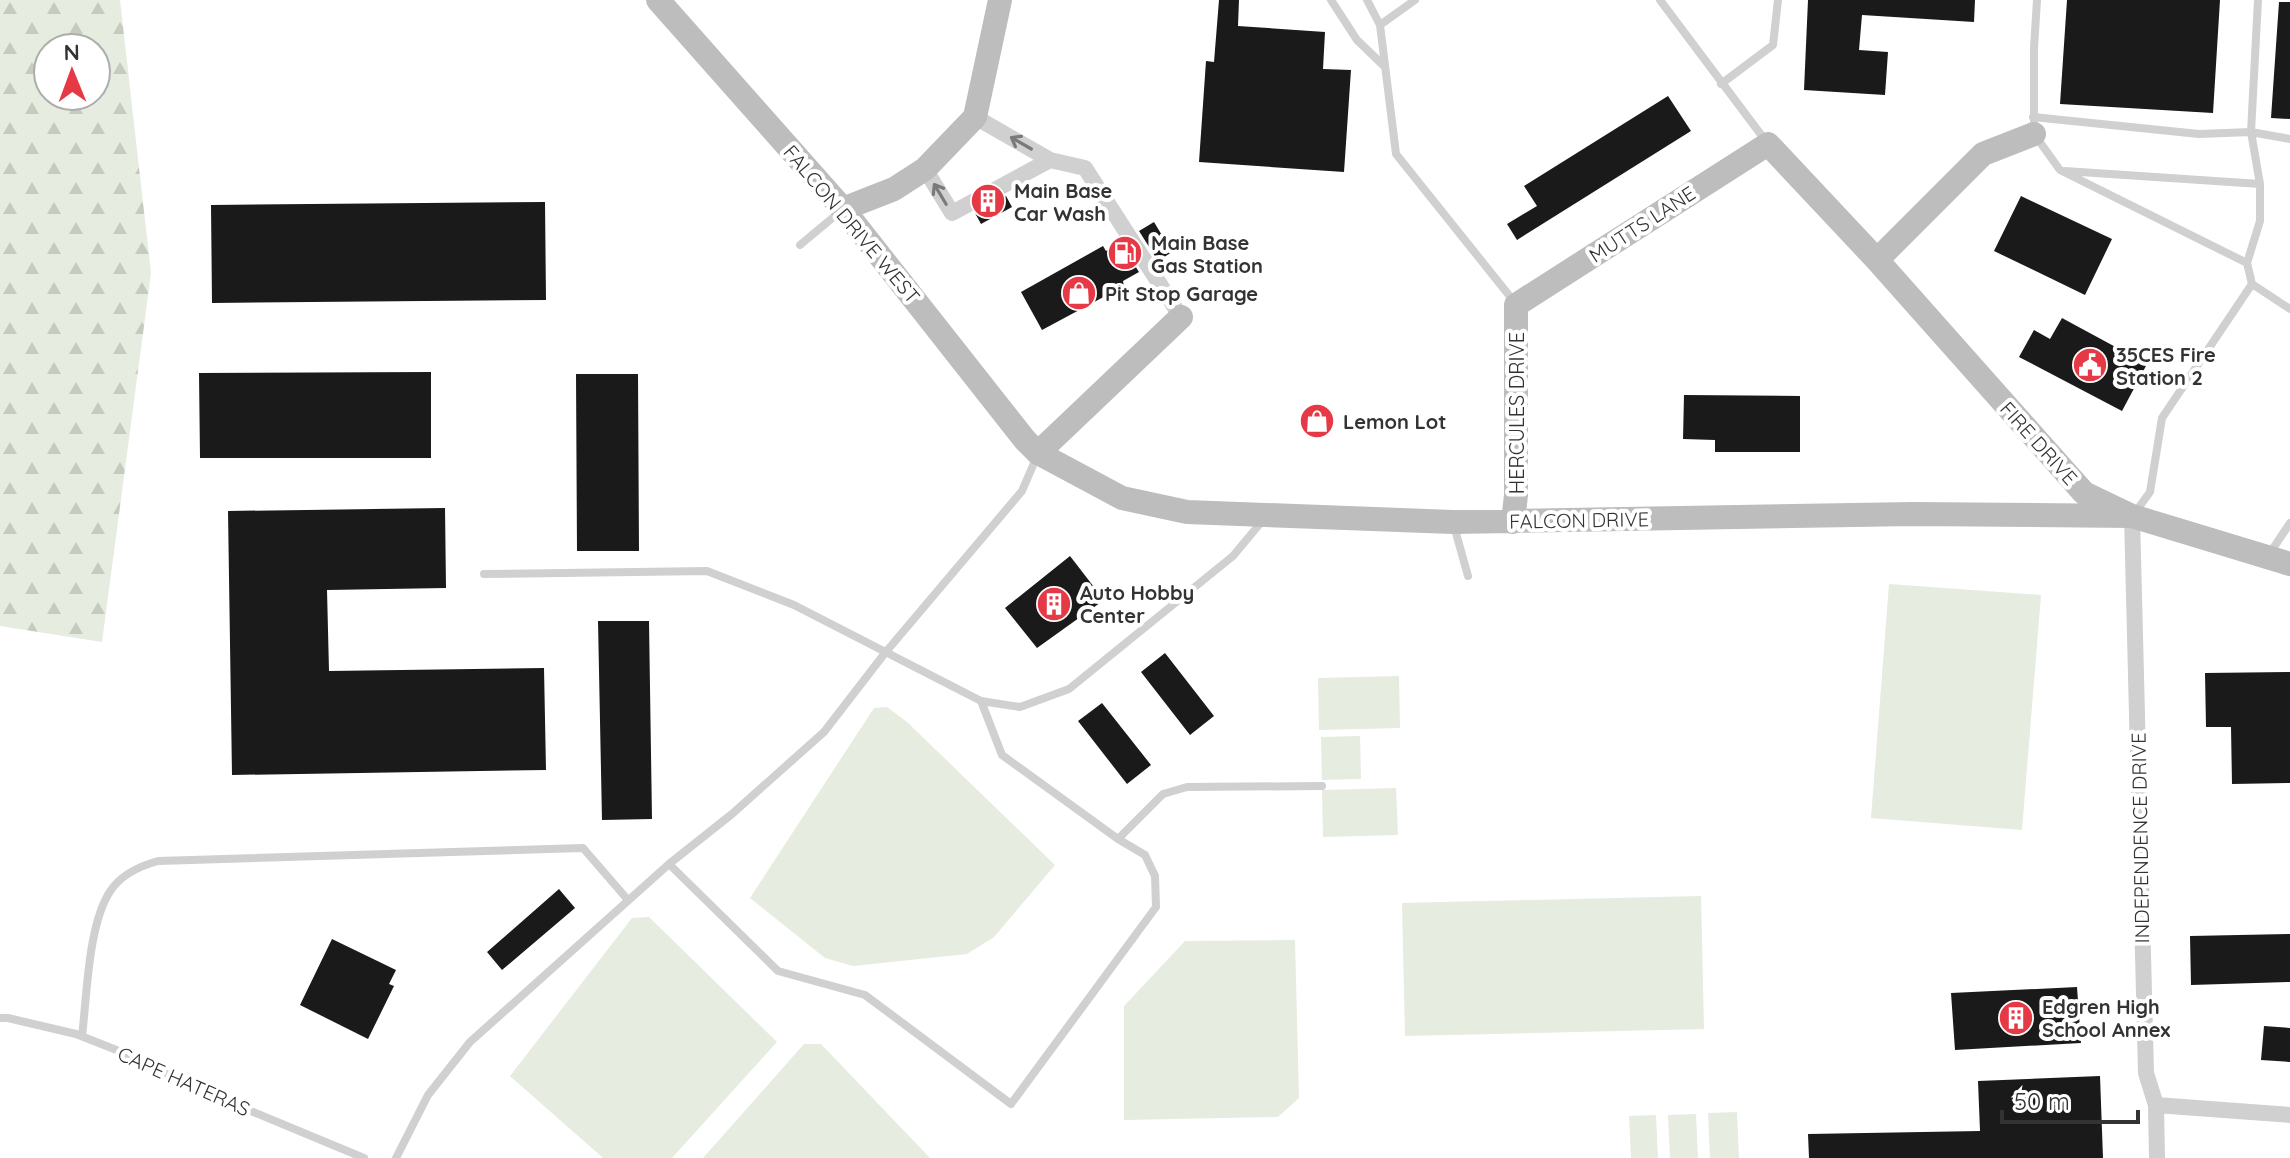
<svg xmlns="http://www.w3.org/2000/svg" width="2290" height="1158" viewBox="0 0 2290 1158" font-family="Quicksand,sans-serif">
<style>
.grass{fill:#e6ecdf}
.forest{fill:url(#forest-firs);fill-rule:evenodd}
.building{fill:#1a1a1a}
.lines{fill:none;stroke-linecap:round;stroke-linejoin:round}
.lane{stroke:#d0d0d0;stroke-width:8}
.street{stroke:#d0d0d0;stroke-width:16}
.secondary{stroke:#bdbdbd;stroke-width:24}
.oneway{stroke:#7a7a7a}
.labels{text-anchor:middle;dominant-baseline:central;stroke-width:8;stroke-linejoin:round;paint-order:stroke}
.poi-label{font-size:20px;font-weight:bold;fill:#333;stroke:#fff;text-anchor:start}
.street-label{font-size:20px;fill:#333;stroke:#fff}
</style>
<defs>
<pattern id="forest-firs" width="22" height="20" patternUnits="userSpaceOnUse" patternTransform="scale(2)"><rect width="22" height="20" fill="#e6ecdf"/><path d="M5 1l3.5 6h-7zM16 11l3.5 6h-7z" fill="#c6cbc0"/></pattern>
</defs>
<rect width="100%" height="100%" fill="#fff"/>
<!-- grass -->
<path class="grass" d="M1889 584 2041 595 2022 830 1871 818Z
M1399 676 1400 728 1319 730 1318 678Z
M887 707 907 722 1055 865 994 937 967 954 853 966 825 958 750 898 874 708Z
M1360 736 1361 779 1322 780 1321 737Z
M1396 788 1398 835 1323 837 1322 790Z
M1701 896 1704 1029 1405 1036 1402 903Z
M649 917 777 1042 672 1158H603L510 1076 632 918Z
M1295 940 1299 1098 1278 1117 1124 1120V1006L1185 941Z
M804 1044H821L930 1158H703Z
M1737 1112 1739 1158H1710L1708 1113Z
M1696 1114 1698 1158H1670L1668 1115Z
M1656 1115 1658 1158H1631L1629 1116Z"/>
<!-- forest -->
<path class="forest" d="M0 0H120L121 9 151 273 102 642 0 626ZM48 48H96V96H48Z"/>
<!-- building -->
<path class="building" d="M1219 0H1239L1238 26 1325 32 1323 69 1351 70 1344 172 1199 162 1206 61 1214 62Z
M1808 0H1975L1974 22 1862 15 1859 50 1888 52 1885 95 1804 90Z
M2067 0H2220L2213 113 2060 104Z
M2279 2H2290V119L2271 118Z
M1668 96 1691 131 1517 240 1507 224 1537 206 1524 186Z
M1006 196 1012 207 981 224 975 213Z
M2021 196 2112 239 2085 295 1994 251Z
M545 202 546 300 212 303 211 205Z
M1154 222 1172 252 1158 261 1139 231Z
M1120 242 1139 272 1123 281 1124 286 1042 330 1021 292 1103 246 1106 251Z
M2062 318 2147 364 2122 411 2019 357 2034 330 2050 339Z
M431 372V458H200L199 373Z
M576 374H638L639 551H577Z
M1684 395 1800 396V452H1715V440L1683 439Z
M445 508 446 588 327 590 329 671 544 668 546 770 232 775 228 511Z
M1070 556 1104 600 1037 648 1005 608Z
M598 621H649L652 819 602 820Z
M1165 653 1214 716 1190 735 1141 672Z
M2290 672V783L2232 784 2231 727H2206L2205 673Z
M1102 703 1151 765 1127 784 1078 721Z
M559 889 575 908 502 970 487 952Z
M2290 934V982L2191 985 2190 936Z
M332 939 396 970 389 984 394 986 368 1039 300 1005Z
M2077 987 2081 1043 1955 1050 1951 993Z
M2264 1026 2290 1028V1062L2261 1060Z
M2100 1076 2103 1158H1809L1808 1134 1980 1131 1978 1081Z"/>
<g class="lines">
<!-- lane -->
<path class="lane" d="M1331 0 1357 40 1385 67
M1367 0 1380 25 1396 154 1516 304
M1660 0 1765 140
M2037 0 2034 48V134L2060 170 2247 263
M1380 25 1415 0
M1721 84 1773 45 1778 0
M2033 117 2199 134 2251 132 2290 139
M2065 171 2260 184
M800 245 842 210
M2252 284 2290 309
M2134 514 2150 492 2162 418 2252 284 2247 263 2260 221V184L2251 132 2258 0
M1454 526 1468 576
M2270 553 2290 523
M484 574 707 571 794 605 981 701 1020 707 1069 689 1233 556 1263 520
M1118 839 1163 794 1187 787 1322 786
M669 864 778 971 865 995 1011 1104 1156 907 1155 876 1145 855 1118 839 1002 755 981 701
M0 1018H8L76 1034 119 1051 203 1091 364 1158
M82 1036C87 996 88 923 111 890 122 874 140 866 158 861L583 848 628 900
M396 1158 428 1095 470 1042 669 864 732 814 824 732 885 653 1022 491 1037 456"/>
<!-- street -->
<path class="street" d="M975 117 1050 160 1085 168 1181 317
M925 169 952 213 1050 160
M2132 516 2146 1073 2156 1105 2157 1158
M2156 1105 2290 1115"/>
<!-- secondary -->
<path class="secondary" d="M658 0 843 209 1025 440 1038 453 1122 498 1187 512 1453 522 1913 514 2132 516
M843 209 894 189 925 169 975 117 1000 0
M1877 260 1983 154 2034 134
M1038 453 1181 317
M1513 522 1516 495V305L1768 144 1877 260 2084 493 2132 516 2290 564"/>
</g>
<!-- one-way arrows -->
<defs><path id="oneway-shaft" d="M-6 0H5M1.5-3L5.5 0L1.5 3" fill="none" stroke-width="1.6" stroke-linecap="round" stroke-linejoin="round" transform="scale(2)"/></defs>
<g class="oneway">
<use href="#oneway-shaft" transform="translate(1021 143) rotate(-150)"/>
<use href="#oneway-shaft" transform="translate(940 194) rotate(-121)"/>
</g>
<!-- icons -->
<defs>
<g id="building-disc" transform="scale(1.8)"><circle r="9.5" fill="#e63946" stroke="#fff"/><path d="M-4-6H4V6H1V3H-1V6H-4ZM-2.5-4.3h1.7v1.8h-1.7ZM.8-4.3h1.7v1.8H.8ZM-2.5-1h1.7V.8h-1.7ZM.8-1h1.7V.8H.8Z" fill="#fff"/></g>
<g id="fuel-disc" transform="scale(1.8)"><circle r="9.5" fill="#e63946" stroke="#fff"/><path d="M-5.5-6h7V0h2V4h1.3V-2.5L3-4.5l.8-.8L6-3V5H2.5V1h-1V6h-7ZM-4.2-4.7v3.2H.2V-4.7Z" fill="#fff"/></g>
<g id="shop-disc" transform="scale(1.8)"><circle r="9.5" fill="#e63946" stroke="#fff"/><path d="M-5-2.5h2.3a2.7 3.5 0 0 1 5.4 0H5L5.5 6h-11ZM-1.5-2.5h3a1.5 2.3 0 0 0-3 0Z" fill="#fff"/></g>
<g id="civic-disc" transform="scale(1.8)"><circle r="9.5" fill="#e63946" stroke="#fff"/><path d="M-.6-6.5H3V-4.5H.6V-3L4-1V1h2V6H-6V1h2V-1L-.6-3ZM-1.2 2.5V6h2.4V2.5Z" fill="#fff"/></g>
</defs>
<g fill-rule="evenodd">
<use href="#building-disc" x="988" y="201"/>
<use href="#fuel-disc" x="1125" y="253"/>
<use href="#shop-disc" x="1079" y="293"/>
<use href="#civic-disc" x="2090" y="365"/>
<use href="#shop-disc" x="1317" y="421"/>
<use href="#building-disc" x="1054" y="604"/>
<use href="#building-disc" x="2016" y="1018"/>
</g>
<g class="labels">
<!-- poi labels -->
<g class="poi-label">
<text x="1014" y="190">Main Base<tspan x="1014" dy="23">Car Wash</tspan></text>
<text x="1151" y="242">Main Base<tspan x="1151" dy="23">Gas Station</tspan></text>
<text x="1105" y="293">Pit Stop Garage</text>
<text x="2116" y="354">35CES Fire<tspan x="2116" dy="23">Station 2</tspan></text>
<text x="1343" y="421">Lemon Lot</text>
<text x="1080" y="592">Auto Hobby<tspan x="1080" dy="23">Center</tspan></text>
<text x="2042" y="1006">Edgren High<tspan x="2042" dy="23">School Annex</tspan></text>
</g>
<!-- street labels -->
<g class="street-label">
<text transform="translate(852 224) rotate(50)">FALCON DRIVE WEST</text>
<text transform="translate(1642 224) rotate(-33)">MUTTS LANE</text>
<text transform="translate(1516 413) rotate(-90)">HERCULES DRIVE</text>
<text transform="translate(2039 443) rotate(48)">FIRE DRIVE</text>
<text transform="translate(1579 520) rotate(-1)">FALCON DRIVE</text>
<text transform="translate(2140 838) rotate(-91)">INDEPENDENCE DRIVE</text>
<text transform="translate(184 1081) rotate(24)">CAPE HATERAS</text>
</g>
</g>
<!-- north arrow -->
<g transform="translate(72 72) rotate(359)"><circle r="38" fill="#ffffff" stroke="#adadad" stroke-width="2"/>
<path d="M0-6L14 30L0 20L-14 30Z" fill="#e63946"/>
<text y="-12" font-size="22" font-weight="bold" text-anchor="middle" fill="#333333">N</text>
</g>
<!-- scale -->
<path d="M2002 1110v12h136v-12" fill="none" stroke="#333333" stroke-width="4"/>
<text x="2014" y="1110" font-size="24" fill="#333333" stroke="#ffffff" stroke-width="6" paint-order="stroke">50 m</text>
</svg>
